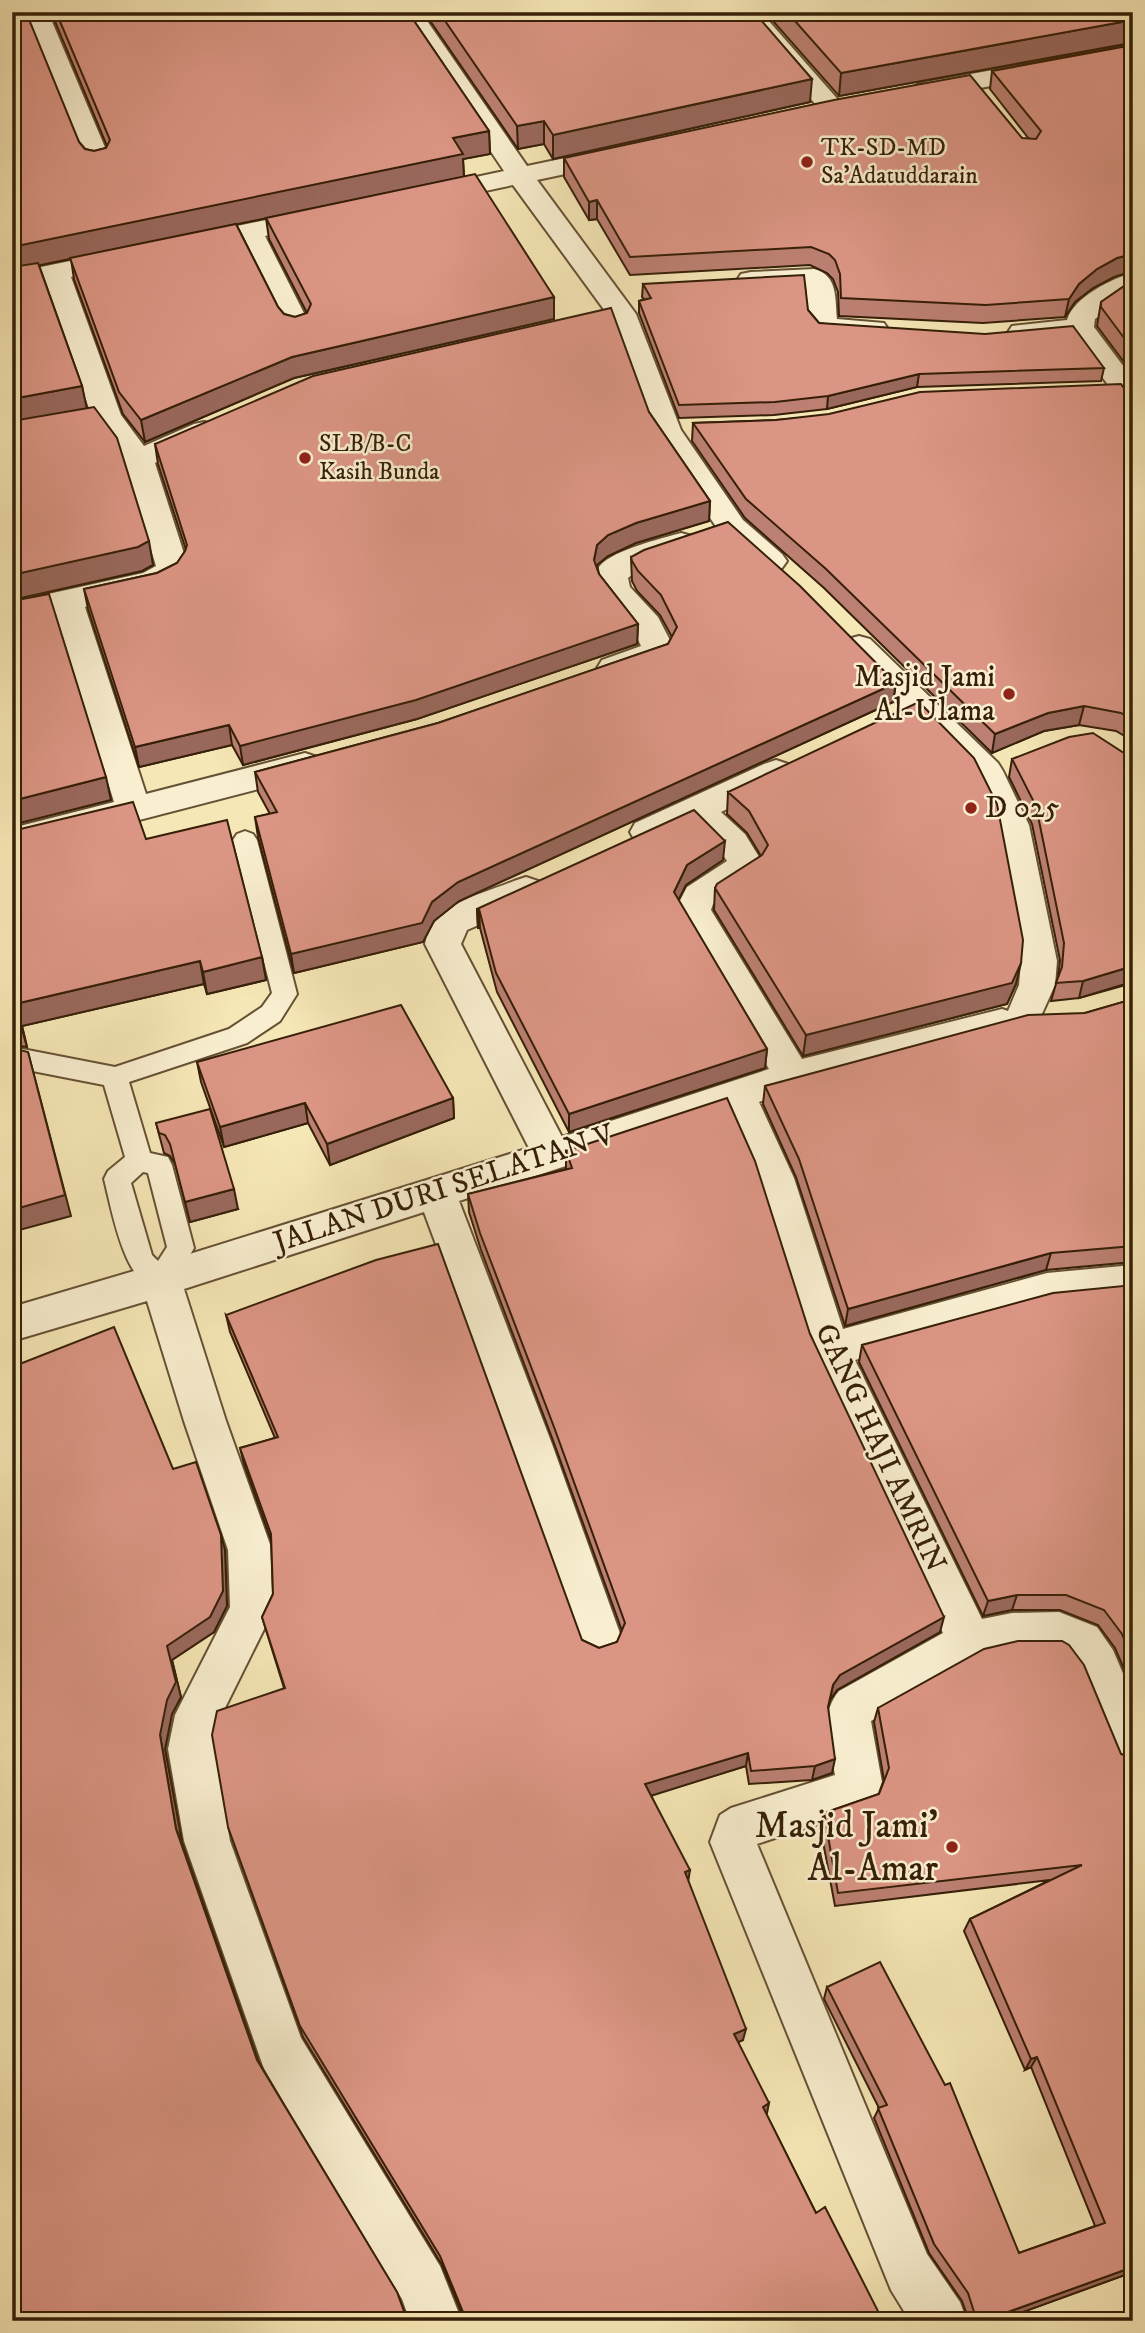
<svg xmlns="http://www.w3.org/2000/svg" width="1145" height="2333" viewBox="0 0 1145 2333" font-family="'IM FELL DW Pica',serif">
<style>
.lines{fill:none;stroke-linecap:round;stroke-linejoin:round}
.service-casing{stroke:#665134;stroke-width:4}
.minor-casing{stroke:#665134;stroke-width:4}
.service{fill:#f9efd0;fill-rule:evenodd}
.minor{fill:#f9efd0;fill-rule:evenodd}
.wall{fill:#bc8072;stroke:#361f08;stroke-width:2;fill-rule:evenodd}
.shaded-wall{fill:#99685c;stroke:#361f08;stroke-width:2}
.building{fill:#db9584;stroke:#361f08;stroke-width:2}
.poi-dot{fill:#8f2418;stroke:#f9efd0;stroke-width:2.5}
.labels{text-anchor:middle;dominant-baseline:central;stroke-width:5;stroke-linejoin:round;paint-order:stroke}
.far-poi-label{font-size:24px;fill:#361f08;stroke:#f9efd0;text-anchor:start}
.poi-label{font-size:30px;fill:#361f08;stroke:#f9efd0;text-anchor:end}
.street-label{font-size:30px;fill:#361f08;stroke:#f9efd0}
.near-poi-label{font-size:37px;fill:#361f08;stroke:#f9efd0;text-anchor:end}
</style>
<rect width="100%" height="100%" fill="#f6e7b6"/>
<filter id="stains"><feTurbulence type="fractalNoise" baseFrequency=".00286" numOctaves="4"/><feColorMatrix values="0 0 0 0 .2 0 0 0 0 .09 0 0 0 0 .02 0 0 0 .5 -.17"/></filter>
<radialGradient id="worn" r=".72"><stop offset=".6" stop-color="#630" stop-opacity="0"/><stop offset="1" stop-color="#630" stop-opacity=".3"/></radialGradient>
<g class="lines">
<!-- service casing -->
<g class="service-casing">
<path id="service" d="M245 831 253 834 257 840 297 994 280 1021 247 1043 129 1082 150 1153 168 1157 172 1165 194 1248 171 1288C126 1304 112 1208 104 1179L108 1171 125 1157 104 1085 12 1067V1047L115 1067 229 1029 262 1007 272 993 233 840 237 834ZM143 1172 148 1173 167 1247 158 1261 152 1255 131 1183Z"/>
</g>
<!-- minor casing -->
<g class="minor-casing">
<path id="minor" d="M24 12H48L112 164 108 170 99 172 90 170 86 164Z
M397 12H421L527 166 613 148 622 150 626 156 622 162 537 180 636 314 681 430 743 520 782 554 787 561 782 568 771 571 760 568 721 534 651 431 608 315 513 185 429 203 420 201 416 195 420 189 504 171Z
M736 12H761L841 103 845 108 841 113 832 116 823 113Z
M1133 45V60L926 98 917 95 913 90 917 85 926 82Z
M319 209 329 211 333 217 329 223 265 236 311 327 307 333 297 336 287 333 283 327 240 242 189 252 179 250 175 244 179 238 189 236Z
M123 250 133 252 137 258 133 264 71 277 121 415 144 446 194 424 204 422 214 424 219 431 214 438 155 463 188 566 180 580 163 588 85 607 146 794 305 753 317 757 322 765 317 773 305 777 12 853V828L114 802 56 614 12 624V602L143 573 156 566 124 460 92 417 45 283 12 289V273Z
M814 269C838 275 835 298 837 319L884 323 888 329 884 335 874 338 818 333 809 323 806 286 751 288 741 286 737 280 741 274 751 272Z
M1133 273V293L1095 319 1094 327 1133 379V398L1117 397 1072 336 1022 341 1012 338 1008 332 1012 326 1067 320C1073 298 1112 278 1133 273Z
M681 533 692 536 696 543 692 550 642 567 628 578 630 587 658 617 674 648C663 667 623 682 602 676L597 668 602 660 641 646C632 624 619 618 606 599 600 590 593 580 598 569 605 552 663 538 681 533Z
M859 636 870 639 998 763 1003 771 1029 825 1057 961 1055 985 1036 1027 1023 1031 1017 1029 1015 1033 1002 1037 795 1090 759 1102 794 1178 843 1329 1047 1273 1133 1265V1299L1047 1307 855 1360 982 1619 1012 1613 1059 1612 1097 1627 1113 1650 1133 1697V1774L1117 1767 1080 1678 1065 1657 1057 1653H1012L978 1661 871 1721 882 1782 873 1806 757 1844 927 2254 960 2302 967 2321H910L891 2290 710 1842 720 1815 731 1808 835 1775C830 1746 818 1716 839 1691L943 1633 810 1350 756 1178 727 1113 459 1201 552 1444 622 1639 616 1654 600 1660 584 1654 578 1639 510 1444 424 1212 184 1289 226 1421 272 1550 274 1609 220 1718 214 1749 230 1841 301 2038 440 2266 462 2321H410L402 2299 264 2069 184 1841 168 1749 175 1715 230 1607 228 1550 184 1421 147 1301 12 1341V1307L161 1263 529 1148 425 944C432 904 480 895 514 881L526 877 538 881 544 890 538 899 467 930 461 944 562 1137 769 1069 675 910 687 887 727 861 721 852 692 825 647 844 635 841 630 832 635 823 764 764 776 760 788 764 793 772 788 780 721 812 745 834 764 865 759 874 713 904 711 910 802 1059 1002 1009 1008 1011 1019 985 1021 961 995 825 972 778 848 655 843 647 848 639Z"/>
</g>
<!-- service -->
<use href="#service" class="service"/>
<!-- minor -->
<use href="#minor" class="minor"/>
</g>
<!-- wall -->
<path class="wall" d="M12 12 79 142 85 149 94 151 106 148 107 146 51 12H408L489 131 490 154 463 159 464 177 554 297V319L294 378 145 442 123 414 74 279 71 259 39 265 82 386 86 409 153 565 142 571 12 600ZM266 218 269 239 307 313 295 317 284 314 278 307 236 224Z
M424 12H754L810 102 553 159 544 144 518 149Z
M765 12H1127L1133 17V36L1131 43 839 96Z
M1133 45 1114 277 1093 288 1075 302 1065 317 983 323 839 316 838 292 833 279 827 273 810 265 630 275 597 219 589 220 564 177V158L1029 139 990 89 992 71Z
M1133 280V374L1097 326 1101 302Z
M643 284 808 310 819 323 1104 368 1101 381 917 387 827 409 774 415 679 418 639 313V301L644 299 642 297Z
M1126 391 1133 392V741L1116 731 1079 725 1044 731 992 753 824 588 745 518 692 441 693 423 776 420Z
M649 412 710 501 709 521 636 543 608 556 597 565 599 574 638 624 637 644 417 719 243 765 232 745 139 767 88 609 84 589 157 573 177 563 186 550 158 464 155 444Z
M631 557 896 683 893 702 459 901 434 921 423 942 294 973 258 837 255 817 270 814 258 792 255 772 438 723 668 644 672 637 660 615 637 591 632 581Z
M1124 753 1133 755V983L1079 998 1051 1001 1058 977 1060 960 1032 824 1009 777 1012 759Z
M728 792 1016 984 1007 1004 803 1056 714 910 715 888 761 856 747 833 727 814Z
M12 831 146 839 262 957 266 980 207 994 204 984 22 1026 27 1047 12 1045Z
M723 860 686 885 678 900 767 1049 765 1068 569 1132 497 992 480 928H478L477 909Z
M1133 999V1262L1046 1270 845 1326 796 1177 763 1104 765 1086 1085 1013Z
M197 1062 453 1098 454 1118 330 1165 308 1123 224 1147 201 1082Z
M156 1123 238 1209 190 1222 175 1164 170 1156 164 1153Z
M566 1151 810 1334 940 1632 837 1690 830 1700 828 1708 832 1773 812 1780 749 1784 746 1766 651 1795 688 1881 743 2040 738 2042 766 2114 816 2213 883 2321H12L173 1469 225 1550 227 1606 214 1632 172 1660 181 1697 172 1714 165 1749 182 1842 259 2062 405 2314 460 2316 462 2314 442 2265 303 2037 228 1827 284 1688 262 1617 273 1594 271 1540 244 1464 240 1448 275 1438 230 1332 226 1315 582 1640 599 1648 617 1642 622 1631 554 1443 481 1250 469 1212 468 1194 566 1169Z
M1133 1285V1690L1115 1648 1098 1625 1060 1610H1012L983 1616 859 1362 862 1345Z
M878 1708 1121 1754 1133 1759V2272L998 2321H953L957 2316 967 2315 962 2301 929 2253 874 2118 879 2108 824 1999 827 1987 1019 2253 1095 2226 1031 2067 1025 2070 964 1931 970 1919 1050 1880 835 1906 820 1826 824 1813 879 1794 884 1780 874 1722Z"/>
<!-- shaded-wall -->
<path class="shaded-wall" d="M1133 20V36L1131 43 839 96 841 73Z
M812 79 810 102 553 159V135Z
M544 121V144L518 149 517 126Z
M489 131 490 154 463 159 464 177 12 271V247L453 138Z
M597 200V219L589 220V202Z
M1133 254V271L1114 277 1093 288 1075 302 1065 317 1069 299 1079 284 1097 269 1117 258Z
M554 297V319L294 378 145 442 141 420 292 357Z
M919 374 917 387 827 409 828 396Z
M82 386 87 409 12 423V399Z
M710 501 709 521 636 543 608 556 597 565 594 580V560L597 545 608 535 636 523Z
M149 541 153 565 142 571 12 600V575Z
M638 624 637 644 417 719 243 765 240 746Z
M896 683 893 702 459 901 434 921 423 942 294 973 291 954 432 902 458 882Z
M1084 706 1079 725 1044 731 992 753 995 734 1048 713Z
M229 725 232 745 139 767 135 747Z
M106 777 111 800 12 825V801Z
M725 841 723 860 686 885 673 911 674 892 687 865Z
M477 909H479L480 928H478Z
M262 957 266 980 207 994 203 972Z
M200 961 204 984 22 1026 27 1047 15 1004Z
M1021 963 1016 984 1007 1004 803 1056 806 1035Z
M1133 966 1132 982 1079 998 1083 981Z
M767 1049 765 1068 569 1132V1114Z
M28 1052 71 1216 12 1232V1210Z
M453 1098 454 1118 330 1165 327 1144Z
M305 1103 308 1123 224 1147 220 1127Z
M234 1189 238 1209 190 1222 185 1202Z
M1051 1253 1046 1270 845 1326 848 1309Z
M221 1535 225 1550 227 1606 214 1632 172 1660 181 1697 172 1714 165 1749 182 1842 176 1829 160 1735 167 1646Z
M1017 1595 1012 1610 983 1616 988 1601Z
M944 1617 940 1632 837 1690 830 1700 833 1685 840 1675Z
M748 1753 746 1766 644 1798 645 1784Z
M835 1759 832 1773 812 1780 815 1766Z
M690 1870 688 1882 685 1872Z
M746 2029 743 2040 732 2045 734 2034Z
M1037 2057 1031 2067 1025 2070 1031 2059Z
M769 2103 767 2113 760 2117 763 2107Z
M1133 2267V2272L998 2321H983Z"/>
<!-- building -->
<path class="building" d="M12 12H26L79 142 85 149 94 151 106 148 110 140 56 12H408L489 131 453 138 463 154 12 247Z
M439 12H754L812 79 553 135 544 121 517 126Z
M787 12H1127L1133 17V20L841 73Z
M1133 45V254L1117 258 1097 269 1079 284 1069 299 986 305 841 298 840 274 835 260 829 254 811 247 630 257 597 200 589 202 564 158 834 100 970 75 1022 138 1036 139 1041 131 992 71Z
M475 174 554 297 292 357 141 420 119 392 70 258 236 224 278 307 284 314 295 317 307 313 311 304 266 218Z
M38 263 82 386 12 399V267Z
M804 275 808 310 819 323 985 334 1073 326 1104 368 919 374 828 396 775 402 679 405 639 301 651 298 643 284Z
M1133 280V350L1101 307V302Z
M611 308 649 412 710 501 636 523 608 535 597 545 594 560 599 574 638 624 416 700 240 746 229 725 135 747 84 589 157 573 177 563 185 551 187 545 155 444 313 376Z
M1121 384 1126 391 1133 392V720L1121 713 1084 706 1048 713 995 734 826 569 746 499 693 423 776 420 829 414 920 392Z
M94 407 117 438 149 541 138 547 12 575V421Z
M728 522 800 586 896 683 458 882 432 902 422 923 291 954 255 817 277 812 255 772 438 723 668 644 677 627 661 595 638 571 632 561 631 557 644 550Z
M49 594 106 777 12 801V601Z
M919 702 974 758 997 804 1023 940 1021 963 1012 983 806 1035 715 888 717 884 762 855 768 845 749 811 728 792Z
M1093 733 1124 753 1133 755V966L1083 981 1056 983 1062 967 1064 943 1036 806 1012 759 1069 737Z
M133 802 146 839 227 820 262 957 203 972 200 961 15 1004 21 1025 12 1024V831Z
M694 810 725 841 687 865 674 892 767 1049 569 1114 496 973 479 909H477Z
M1133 999V1246L1051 1253 848 1309 799 1159 765 1086 1028 1015 1085 1013Z
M401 1005 453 1098 327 1144 305 1103 220 1127 197 1062Z
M12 1048 28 1052 65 1195 12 1210Z
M727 1098 755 1161 810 1334 944 1617 840 1675 833 1685 828 1707 835 1759 815 1766 751 1771 748 1753 645 1784 690 1870 685 1872 746 2029 734 2034 769 2103 763 2107 816 2213 825 2207 883 2321H12V1367L114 1327 173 1469 196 1462 221 1535 223 1591 210 1617 167 1646 176 1682 167 1700 160 1735 176 1829 257 2060 397 2292 405 2314 460 2316 463 2312 440 2256 300 2026 228 1827 212 1735 217 1711 285 1688 262 1617 273 1594 271 1534 240 1448 278 1437 226 1315 376 1260 438 1244 582 1640 599 1648 617 1642 625 1623 554 1427 480 1233 468 1194 572 1168 566 1151Z
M210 1109 234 1189 185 1202 170 1144 165 1135 159 1133 156 1123Z
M1133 1285V1660L1122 1634 1104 1610 1066 1595H1017L988 1601 862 1345 1053 1293Z
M1018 1641H1062L1069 1645 1084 1665 1121 1754 1133 1759V2267L983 2321H958L957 2316 975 2315 968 2293 934 2244 878 2108 887 2105 827 1987 880 1962 945 2085 950 2083 1019 2253 1105 2223 1037 2057 1031 2059 970 1919 1082 1865 838 1893 824 1813 879 1794 889 1768 878 1708 984 1649Z"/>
<!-- markers -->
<g class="poi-dot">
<circle cx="807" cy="162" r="7"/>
<circle cx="305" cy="458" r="7"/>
<circle cx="1009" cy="694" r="7"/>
<circle cx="971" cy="808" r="7"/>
<circle cx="952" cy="1847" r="7"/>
</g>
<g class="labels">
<!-- far-poi labels -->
<g class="far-poi-label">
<text x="821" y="148">TK-SD-MD<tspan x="821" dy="28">Sa'Adatuddarain</tspan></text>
<text x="319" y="444">SLB/B-C<tspan x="319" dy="28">Kasih Bunda</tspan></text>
</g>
<!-- poi labels -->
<g class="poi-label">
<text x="995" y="677">Masjid Jami<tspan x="995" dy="34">Al-Ulama</tspan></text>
<text x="985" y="808" text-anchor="start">D 025</text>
</g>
<!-- street labels -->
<g class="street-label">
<text transform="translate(444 1189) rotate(-18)">JALAN DURI SELATAN V</text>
<text transform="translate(880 1448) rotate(65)">GANG HAJI AMRIN</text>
</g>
<!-- near-poi labels -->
<g class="near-poi-label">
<text x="938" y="1826">Masjid Jami'<tspan x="938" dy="43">Al-Amar</tspan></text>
</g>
</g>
<!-- margin -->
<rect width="1145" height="2333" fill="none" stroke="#f6e7b6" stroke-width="42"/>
<rect x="14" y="14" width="1117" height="2305" fill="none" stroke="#361f08" stroke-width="3.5"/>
<rect x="21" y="21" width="1103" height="2291" fill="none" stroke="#361f08" stroke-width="2"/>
<rect width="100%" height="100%" filter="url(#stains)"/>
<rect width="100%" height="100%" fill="url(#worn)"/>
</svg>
